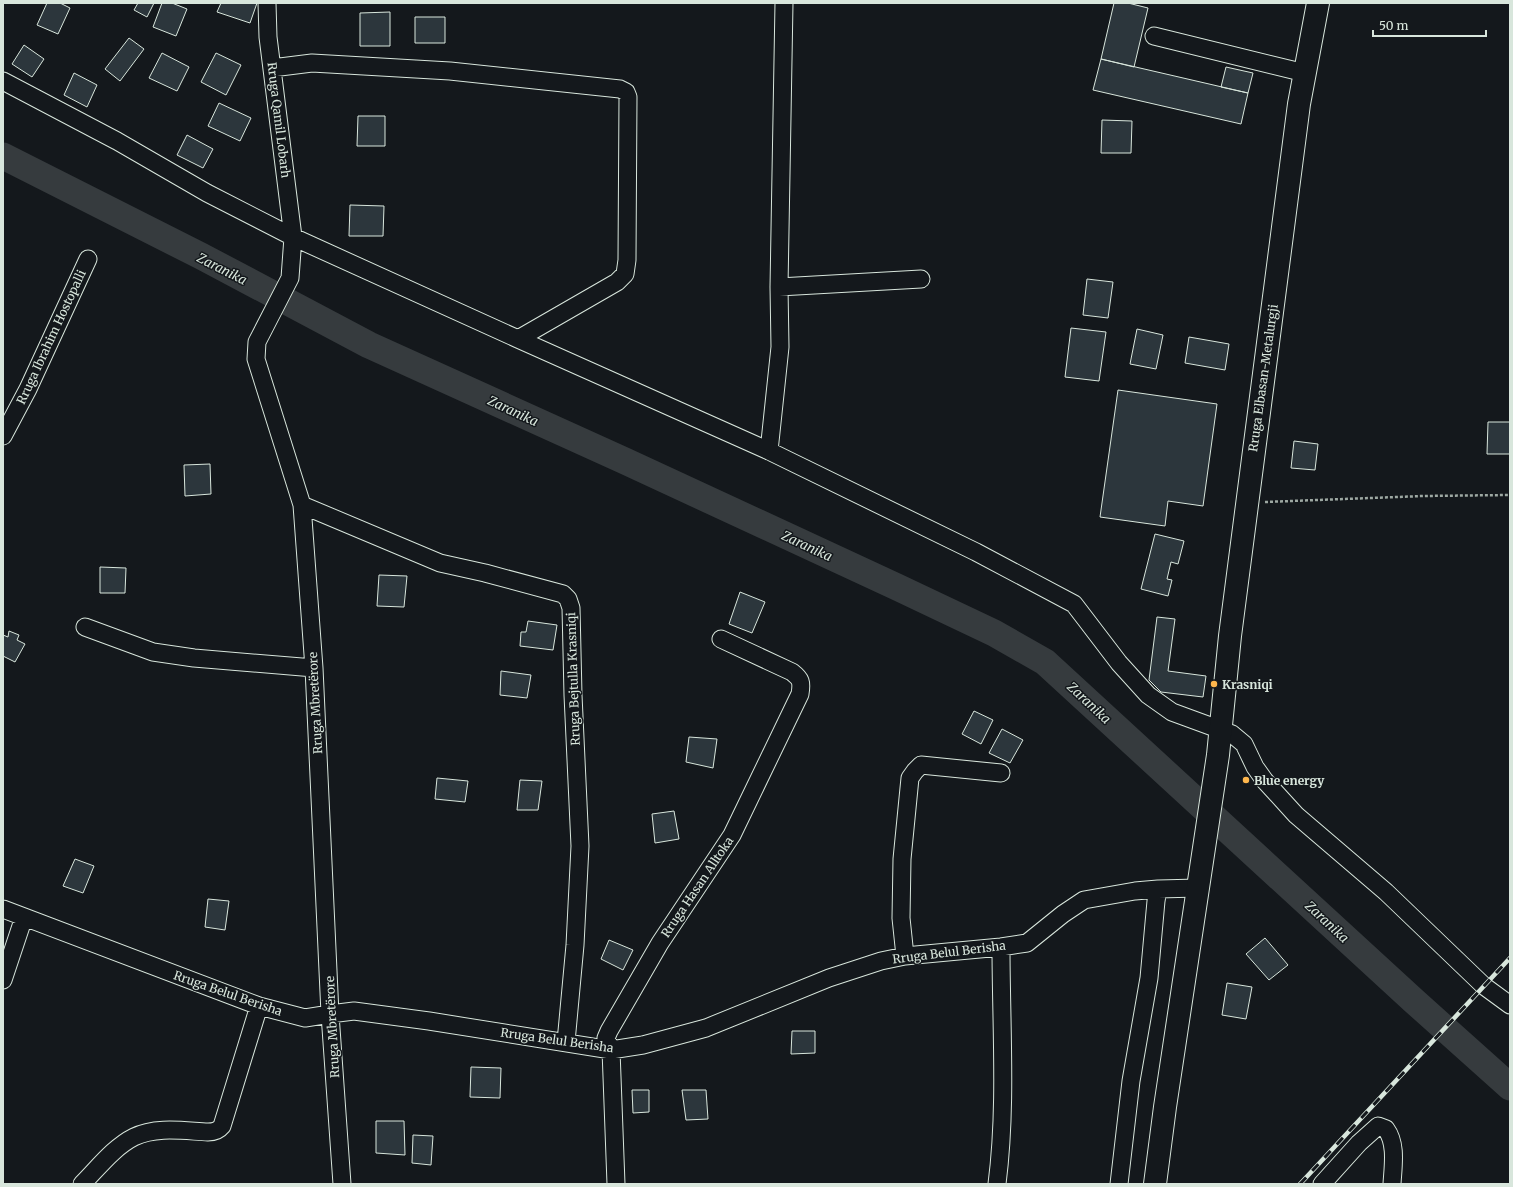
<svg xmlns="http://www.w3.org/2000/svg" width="1513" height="1187" viewBox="0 0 1513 1187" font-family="Merriweather,serif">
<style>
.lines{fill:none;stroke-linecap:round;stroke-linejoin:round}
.river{stroke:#363b3e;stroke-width:27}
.building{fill:#2c363c;stroke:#d8e6dc}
.minor-casing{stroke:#d8e6dc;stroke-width:19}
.major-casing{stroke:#d8e6dc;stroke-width:24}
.path{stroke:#9da8a2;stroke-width:2.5;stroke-dasharray:3 2;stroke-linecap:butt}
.minor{stroke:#14181c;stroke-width:17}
.major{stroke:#14181c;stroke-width:22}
.rail-casing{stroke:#d8e6dc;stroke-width:4.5}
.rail{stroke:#14181c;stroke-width:3;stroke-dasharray:9;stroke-linecap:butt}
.poi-dot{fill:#ffb74d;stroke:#14181c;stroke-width:1.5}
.labels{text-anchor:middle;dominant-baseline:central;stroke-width:3;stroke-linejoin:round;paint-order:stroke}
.street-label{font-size:12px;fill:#d8e6dc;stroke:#14181c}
.poi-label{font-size:12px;font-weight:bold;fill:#d8e6dc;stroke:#14181c;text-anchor:start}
.water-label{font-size:13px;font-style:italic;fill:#d8e6dc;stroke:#14181c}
</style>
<rect width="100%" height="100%" fill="#14181c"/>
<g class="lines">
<!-- river -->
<path class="river" d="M3 156 201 256 369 345 625 461 897 587 994 633 1045 662 1414 1001 1510 1087"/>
</g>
<!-- building -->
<path class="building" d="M47 3H60L70 8 58 34 37 25Z
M138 3H154L147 17 134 10Z
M162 3H172L187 9 176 36 153 27Z
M221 3H257L250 23 217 12Z
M1114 3H1128L1148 8 1134 67 1101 59Z
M390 12V46H360V13Z
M415 17H445V43H415Z
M129 38 144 49 120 81 105 69Z
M24 45 44 59 32 77 12 64Z
M162 53 189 67 177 91 149 78Z
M216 53 241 65 226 95 201 82Z
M1101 59 1248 93 1241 124 1093 90Z
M1226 67 1253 73 1248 93 1221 87Z
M74 73 97 85 87 107 64 95Z
M219 103 251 118 240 141 208 126Z
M358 116H385V146H357Z
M1102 120 1132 121 1131 153H1101Z
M187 135 213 149 203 168 177 155Z
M350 205 384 206 383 236H349Z
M1087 279 1113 282 1108 318 1083 315Z
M1071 328 1106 332 1099 381 1065 377Z
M1137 329 1163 335 1156 369 1130 364Z
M1189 337 1229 344 1225 370 1185 363Z
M1118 390 1217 404 1203 506 1168 501 1165 526 1100 517Z
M1488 422H1510V454H1487Z
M1294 441 1318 444 1315 470 1291 468Z
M210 464 211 494 185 496 184 465Z
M1155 534 1184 541 1178 564 1171 562 1167 579 1172 580 1168 596 1141 589Z
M100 567 126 568 125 593H100Z
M379 575 407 576 404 607 377 606Z
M740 592 765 602 752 633 729 624Z
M1157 617 1175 619 1168 671 1206 676 1203 697 1161 692 1149 680Z
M528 621 557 625 553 650 520 646 521 632H526Z
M9 631 19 635 17 640 25 644 15 662 3 656V635L8 637Z
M501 671 531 675 527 698 500 695Z
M974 711 993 720 981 744 962 734Z
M1002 729 1023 740 1010 763 989 753Z
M689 737 717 739 713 768 686 762Z
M437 778 468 781 465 802 435 799Z
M520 780 542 781 538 810H517Z
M674 811 679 839 655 843 652 814Z
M75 859 94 866 83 893 63 886Z
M208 899 229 901 225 930 205 927Z
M1265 938 1288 965 1269 980 1246 954Z
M609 940 633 950 623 970 601 959Z
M1227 983 1252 987 1246 1019 1222 1015Z
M792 1031H815V1053L791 1054Z
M471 1067 501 1068 500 1098 470 1097Z
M632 1090H649V1112L633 1113Z
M682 1090H706L708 1119 686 1120Z
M376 1121H404L405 1155 376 1153Z
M413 1135 433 1136 431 1165 412 1163Z"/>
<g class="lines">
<!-- minor casing -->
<g class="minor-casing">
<path id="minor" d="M267 3 268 37 293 237 290 278 257 342 256 359 302 505 314 668 330 1014 342 1184
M1154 36 1305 73
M272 68 312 63 450 71 620 89 626 92 628 97 627 260 625 274 617 282 518 339
M3 81 117 141 207 193 293 237 518 339 769 451 976 552 1074 604 1119 663 1148 695 1172 712 1232 734 1244 744 1255 767 1265 781 1296 815 1386 892 1484 986 1510 1005
M779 287 921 279
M3 436 28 389 88 259
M769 451 780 347 779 287 784 3
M302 505 440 563 485 573 563 594 568 599 571 608 573 695 580 846 575 945 566 1042
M85 627 153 652 194 658 314 668
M3 909 259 1006 305 1018 330 1014 354 1011 429 1021 611 1050 643 1045 706 1028 829 978 881 961 905 956 1001 947 1027 943 1063 914 1084 900 1135 891 1158 889 1198 888
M905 956 901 918 902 859 910 778 915 771 921 765 1001 773
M3 980 24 917
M82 1184C98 1168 114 1147 134 1137 156 1126 185 1131 208 1132 214 1132 218 1131 222 1126L259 1006
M616 1184 611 1050 606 1038 609 1031 660 943 732 835 800 694C802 682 801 679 792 672L721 639
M997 1184C1007 1106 1001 1025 1001 947
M1119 1184 1131 1081 1149 978 1156 901 1158 889
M1322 1184 1359 1143 1378 1126 1386 1129C1397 1144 1393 1166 1392 1184"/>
</g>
<!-- major casing -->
<g class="major-casing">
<path id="major" d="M1155 1184 1165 1107 1218 755 1230 636 1299 104 1318 3"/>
</g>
<!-- path -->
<path class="path" d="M1265 502 1423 496 1510 495"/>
<!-- minor -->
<use href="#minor" class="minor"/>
<!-- major -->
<use href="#major" class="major"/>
<!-- rail casing -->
<g class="rail-casing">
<path id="rail" d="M1300 1184 1510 958"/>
</g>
<!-- rail -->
<use href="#rail" class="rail"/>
</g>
<!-- markers -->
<g class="poi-dot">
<circle cx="1214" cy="684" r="4"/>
<circle cx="1246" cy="780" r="4"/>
</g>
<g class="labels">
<!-- street labels -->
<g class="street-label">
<text transform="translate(279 120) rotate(83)">Rruga Qamil Lobarh</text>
<text transform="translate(51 337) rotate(-65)">Rruga Ibrahim Hostopalli</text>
<text transform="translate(1263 378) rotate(-82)">Rruga Elbasan-Metalurgji</text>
<text transform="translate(573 679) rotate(-92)">Rruga Bejtulla Krasniqi</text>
<text transform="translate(315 703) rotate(-93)">Rruga Mbretërore</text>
<text transform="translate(697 887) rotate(-56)">Rruga Hasan Alltoka</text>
<text transform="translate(949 952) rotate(-7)">Rruga Belul Berisha</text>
<text transform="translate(228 993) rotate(19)">Rruga Belul Berisha</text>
<text transform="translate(332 1027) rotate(-93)">Rruga Mbretërore</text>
<text transform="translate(557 1040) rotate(8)">Rruga Belul Berisha</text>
</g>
<!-- poi labels -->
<g class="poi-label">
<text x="1222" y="684">Krasniqi</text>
<text x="1254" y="780">Blue energy</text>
</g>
<!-- water labels -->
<g class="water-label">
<text transform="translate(222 269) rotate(27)">Zaranika</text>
<text transform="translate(513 411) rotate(25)">Zaranika</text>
<text transform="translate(807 546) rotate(25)">Zaranika</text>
<text transform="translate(1089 703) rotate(43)">Zaranika</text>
<text transform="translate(1327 922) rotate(43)">Zaranika</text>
</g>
</g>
<!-- border -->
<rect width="1513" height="1187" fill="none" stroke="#d8e6dc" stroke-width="8"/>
<!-- scale -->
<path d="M1373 30v6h113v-6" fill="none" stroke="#d8e6dc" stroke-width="2"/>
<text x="1379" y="30" font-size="12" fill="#d8e6dc" stroke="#14181c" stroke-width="3" paint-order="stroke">50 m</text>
</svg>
